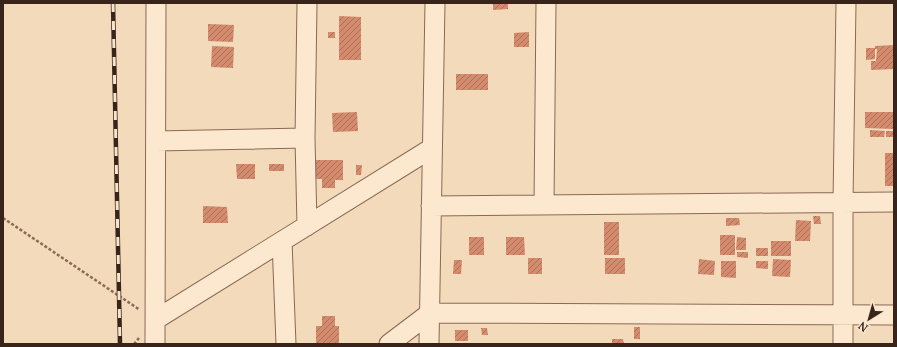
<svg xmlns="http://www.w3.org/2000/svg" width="897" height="347" viewBox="0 0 897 347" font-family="'PT Serif',serif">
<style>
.building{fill:url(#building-hatch)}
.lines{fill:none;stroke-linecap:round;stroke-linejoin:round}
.minor-casing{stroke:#8b6954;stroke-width:21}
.path{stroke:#8b6954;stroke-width:2.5;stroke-dasharray:3 2;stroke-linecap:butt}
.minor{stroke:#fce8cf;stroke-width:19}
.rail-casing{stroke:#38241a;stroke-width:4.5}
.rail{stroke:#f9e5cc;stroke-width:3;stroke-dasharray:9;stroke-linecap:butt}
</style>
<defs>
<pattern id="building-hatch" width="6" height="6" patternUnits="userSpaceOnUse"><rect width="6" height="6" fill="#d48a6d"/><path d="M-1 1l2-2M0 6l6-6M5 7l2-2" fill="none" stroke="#ad7159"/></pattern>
</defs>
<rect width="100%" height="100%" fill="#f2dabb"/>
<!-- building -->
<path class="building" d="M493 3H508V9L493 10Z
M339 16 361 17V60H339Z
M208 24 234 25 233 42 208 41Z
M328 32H335V38H328Z
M529 32V47H514V33Z
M894 45V69L871 70V61H876L877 49H875V46Z
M212 46 234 47 233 68 211 67Z
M866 48H875V59L866 60Z
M456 74H488V90H456Z
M357 112 358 131 333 132 332 113Z
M865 112H894V129L865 128Z
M870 130 885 131 884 137H870Z
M886 131H894V137H886Z
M885 153H894V186H885Z
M315 160H343V180H335V188H322V179H315Z
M236 164H255V179H237Z
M269 164H284V171H269Z
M356 165H362L361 175H356Z
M203 206 227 207 228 223H203Z
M813 216H820L821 224H814Z
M726 218H739L740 225 726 226Z
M796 220 811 221 810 241H795Z
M604 222H619V255H604Z
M720 235H735V255H720Z
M469 237H484V255H469Z
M506 237H524L525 255H506Z
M737 237 746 238V250H736Z
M771 241H791V256H771Z
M756 248H768V256H756Z
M737 252H748V258L737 257Z
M528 258H542V274H528Z
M605 258H625V274H605Z
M699 259 715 261 714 275 698 274Z
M773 259 791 260 790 277 772 276Z
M454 260H462L461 274H453Z
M721 261H736V278L721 277Z
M756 261H768V269L756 268Z
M322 316H335V326H339V344H316V326H322Z
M634 327H640V339H634Z
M481 328H487L488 335H482Z
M455 330H468V341H455Z
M612 339H623L624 344H612Z"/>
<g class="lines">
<!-- minor casing -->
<g class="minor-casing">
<path id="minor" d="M156 141 305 138
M544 205 546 3
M431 206 894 202
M307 226 305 138 307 3
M282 241 286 344
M155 320 432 148
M155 344 156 3
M389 344 430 313 894 315
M429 344 435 3
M843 344V202L846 3"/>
</g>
<!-- path -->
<path class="path" d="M3 218 140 310
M134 344 139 338"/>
<!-- minor -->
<use href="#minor" class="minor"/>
<!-- rail casing -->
<g class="rail-casing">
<path id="rail" d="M113 3 120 344"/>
</g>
<!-- rail -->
<use href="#rail" class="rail"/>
</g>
<!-- border -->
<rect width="897" height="347" fill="none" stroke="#38241a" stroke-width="8"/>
<!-- north arrow -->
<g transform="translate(869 319) rotate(217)" stroke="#f9e5cc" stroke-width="3" paint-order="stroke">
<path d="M0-3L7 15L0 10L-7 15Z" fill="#38241a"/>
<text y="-6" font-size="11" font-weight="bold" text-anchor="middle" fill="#38241a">N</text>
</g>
</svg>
